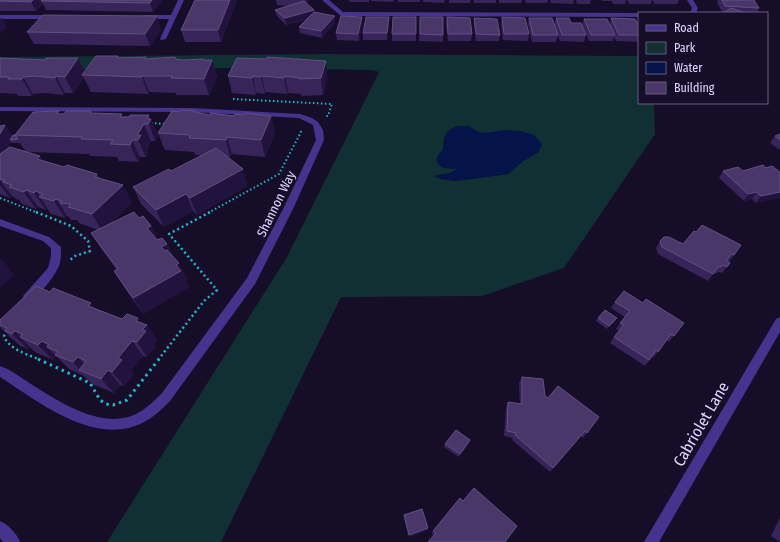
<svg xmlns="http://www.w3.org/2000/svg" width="780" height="542" viewBox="0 0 780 542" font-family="'Fira Sans Condensed',sans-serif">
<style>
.green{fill:#103034;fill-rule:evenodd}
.water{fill:#05134b}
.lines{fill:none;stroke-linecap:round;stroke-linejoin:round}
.path-far2{stroke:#22b7c6;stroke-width:2;stroke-dasharray:1.5 2.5;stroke-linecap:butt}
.path-far1{stroke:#22b7c6;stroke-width:2.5;stroke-dasharray:2 3;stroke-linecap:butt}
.path{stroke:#22b7c6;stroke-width:3;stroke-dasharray:2.5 4;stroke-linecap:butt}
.minor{fill:#45338d;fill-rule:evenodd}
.tertiary{fill:#45338d;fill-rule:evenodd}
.wall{fill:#372459;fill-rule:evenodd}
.shaded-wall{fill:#22133e}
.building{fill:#49376a;stroke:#615082}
.labels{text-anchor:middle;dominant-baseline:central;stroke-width:3;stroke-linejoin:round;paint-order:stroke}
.street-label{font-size:13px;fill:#e1d6ff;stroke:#160d29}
.near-street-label{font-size:16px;fill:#e1d6ff;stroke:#160d29}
</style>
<rect width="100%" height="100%" fill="#160d29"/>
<!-- green -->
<path class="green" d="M324 54 639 56V103H654L655 134 564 268 482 296 341 297 221 542H107L287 257 379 72 372 70C248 68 124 67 0 72V57ZM468 126 478 132 539 152 523 161 508 174 455 181 440 179 435 176 450 173 457 169 445 168 438 155 443 150 444 138 450 129Z"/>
<!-- water -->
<path class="water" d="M456 126H468L478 132 484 133 506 130 520 131 534 135 542 144 539 152 523 161 508 174 455 181 436 177 434 176 450 173 457 169C451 168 444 170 439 165 433 158 441 154 443 149 448 138 440 134 456 126Z"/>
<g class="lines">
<!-- path-far2 -->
<path class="path-far2" d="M233 99 332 104 328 116H326
M151 123 166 124
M0 198 38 213
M208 213 279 174 301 132 299 130"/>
<!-- path-far1 -->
<path class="path-far1" d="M36 212 71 226 88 241 90 251 75 256 70 260
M8 331 4 336C9 350 28 354 40 360
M158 360 204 301 217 290 169 234 210 212"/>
<!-- path -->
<path class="path" d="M38 359 90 383 100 400 106 404 113 405 127 400 159 359"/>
<!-- minor -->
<path class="minor" d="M178 0H184L166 39 161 40 160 39 169 19H143L140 17 143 15H171Z
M322 0H329L343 12 639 13V17L341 16Z
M687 0H693L698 8 696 13H690L692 8Z
M0 15H53L56 17 53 19H0Z
M0 107 192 108 300 114 312 118 318 122 323 130 324 140 293 209 255 284 170 401C162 409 154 417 144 422 96 448 39 402 0 377V366C12 370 23 379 34 386 61 403 103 430 136 414 146 409 154 401 162 393L247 278 283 209 316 140 313 125 299 118 192 112 0 111Z
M0 219 49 237 61 247C61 252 61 258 60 263 57 274 36 303 24 299L23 296 48 268 51 256V248L43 241 0 226Z
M780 317V332L659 542H644L776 319Z"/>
<!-- tertiary -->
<path class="tertiary" d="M0 521C8 524 17 534 20 542H3L0 538Z"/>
</g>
<!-- wall -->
<path class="wall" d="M0 0H162L153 12 46 10 43 4 36 11H0Z
M195 0H237L221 42H185L181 30Z
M276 0H309L307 4 314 10 315 13 335 23 322 38 300 33 299 27 307 19 286 25 277 16 275 10 289 6 277 5Z
M349 0H369V2H349Z
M371 0H394L393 2 371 1Z
M398 0H420V2H398Z
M423 0H445L444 3 423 2Z
M449 0H471L470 3H449Z
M474 0H496V3H474Z
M499 0H522V3H499Z
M525 0H548L547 3H526Z
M550 0H574L573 4 551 3Z
M576 0H591L590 4H577Z
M602 0H626L625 4H613L612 1H602Z
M627 0H679L677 4H655L652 0 651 4H629Z
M715 0H754L759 8 757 13H723L724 12H722L717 2 718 0Z
M389 17 387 40H363V33Z
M420 17 443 35V42L419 41Z
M447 17 472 34 471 41H448L446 24Z
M502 17 529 34 528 41 503 40 501 24Z
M474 18 500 35 499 41H476L474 25Z
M529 18 558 35 556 42H532L528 24Z
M556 18 571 23 586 35 584 42 560 41 554 25Z
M611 18 638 24 639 21V42L616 41 614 37 613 41H589L582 25 584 19 610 24Z
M362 24 359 41 337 40 336 33Z
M161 29 150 46 34 44 27 32Z
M392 34H416V41H392Z
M146 57 147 59H176L183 60H212L217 77 209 95H176V93L149 92 148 94 91 92 84 78 73 93H65L64 95 44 93 33 94 32 96H18L17 94 0 93V58L85 72 119 58Z
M237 58 327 77 323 95 301 96V94L288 93 287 94 265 92V94L256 93V95L232 93 228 76Z
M91 111 92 114 151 119 158 136 155 141H151L147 149 148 152 146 157H140L138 162 119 161 117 157 90 156 89 154 26 152 40 156 43 161 64 167 97 174 99 178 132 202 110 224 139 218 151 226 158 240 167 244 173 256 187 279 185 280 189 287 143 314 124 287 114 271 117 270 102 250 91 233 98 230 79 223 77 220H71L69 217 67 216 65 218 51 214 47 208 46 210 38 207 36 209 22 204 19 200 16 199 14 197 12 196 10 198 0 194V126L5 125 12 136 60 114ZM11 142 12 143H20L26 152 8 149Z
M196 113 210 115 234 116H271L275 133 265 157 232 154 230 157H228L243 169 247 186 197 215 193 211 164 227 141 204 133 187 171 171 202 155H195L194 152 165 150 158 133Z
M780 134V150L770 143 775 136Z
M766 168 780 172 756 203 752 199 744 201 719 178 723 171H743Z
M696 232 741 245 729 262 726 261 730 263 722 273 718 272 716 274 714 273 708 281 658 254 656 248 660 241 683 244Z
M50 292 122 319 141 323 147 325 157 340 154 344 156 347 147 357 143 356 131 370 134 374 124 386 120 385 114 393 92 384 84 376 69 369 56 356 53 360 35 352 30 347 28 349 20 346 14 340 12 339 0 327V320Z
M615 302 643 303 684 323 669 342 667 340 653 358 652 357 645 366 610 343 614 337 619 331 616 329 620 323 625 317 611 308Z
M598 318H617L615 321 607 329 596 321Z
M522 377 548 398 599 417 583 438 581 436 550 472 512 440 513 438 504 436 506 408 508 402 520 404 519 383Z
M469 443 459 457 444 447 445 444Z
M463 501 434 536 432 534 433 531Z
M404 515 428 530 409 537 404 517Z
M780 518V542L771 536Z"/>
<!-- shaded-wall -->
<path class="shaded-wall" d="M33 0H47L41 1 43 4 36 11 31 2Z
M152 0H162L153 12 150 3Z
M230 0H237L221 42 218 30Z
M306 0H309L307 6Z
M314 10 315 16 286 25 285 18Z
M157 16 161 29 150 46 145 34Z
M335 16V23L322 38 321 31Z
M362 17V24L359 41 358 34Z
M389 17V24L387 40V33Z
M2 18 7 27 0 34V19Z
M78 58 86 75H82L84 78 73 93 65 77Z
M203 59 207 72 212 60 217 77 209 95 204 79 202 60Z
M326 61 327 77 323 95 321 78Z
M56 76 65 93 64 95 55 78Z
M143 76 149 92 148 94 142 77Z
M253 76 256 93V95L252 78Z
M262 76 265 92V94L261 77Z
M285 76 288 93 287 94 284 78Z
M23 77 33 94 32 96 22 79Z
M149 115 158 136 155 141 147 119Z
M271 116 275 133 265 157 261 140Z
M144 124 151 141 147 149 148 152 146 157 138 140 137 135Z
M5 125 14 138 10 140 11 142 0 162V134Z
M227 137 232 154 230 157 226 140Z
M132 140 140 157 138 162 130 145Z
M40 156 51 173 37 159Z
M243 169 247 186 197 215 190 198Z
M0 180 12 196 10 198 0 185Z
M123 185 132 202 102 231 92 214Z
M26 190 38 207 36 209 24 192Z
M36 191 47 208 46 210 34 193Z
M757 192 752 199 744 201 748 194Z
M780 192V198L756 203 761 196Z
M186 194 193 211 164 227 156 210Z
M56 199 67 216 65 218 54 201Z
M151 226 160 242 155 245 147 228Z
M167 244 175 261 169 264 161 247Z
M0 257 9 268H8L14 275 0 288Z
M179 263 187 279 185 280 189 287 143 314 133 298 176 265Z
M91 303 103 319 88 306Z
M138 318 144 328 147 325 157 340 154 344 156 347 147 357 137 342 136 321Z
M617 318 615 321 607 329 609 326Z
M15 331 23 339 20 337 30 347 28 349 12 334Z
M42 341 49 348 47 347 56 356 53 360 38 345Z
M132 341 143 356 131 370 134 374 124 386 112 372 118 358Z
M78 357 91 372 81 371 73 362Z
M108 370 120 385 114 393 101 379Z
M585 431 581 436 550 472 553 468Z
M470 440 469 443 459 457 460 454Z
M428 528V530L409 537V535Z"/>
<!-- building -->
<path class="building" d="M0 0H33L31 2 0 1Z
M42 0H152L150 3 41 1Z
M195 0H230L218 30H181Z
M722 0H754L759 8 725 6Z
M304 1 314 10 285 18 275 10Z
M731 8 746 13H723Z
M314 12 335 16 321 31 299 27Z
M43 15 157 16 145 34 27 32Z
M341 16 362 17 358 34 336 33Z
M366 17H389L387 33H363Z
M393 17H416V34H392Z
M420 17H443V35L420 34Z
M447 17 470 18 472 34H448Z
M502 17 525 18 529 34H504Z
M474 18 497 19 500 35 476 34Z
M529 18H552L558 35H533Z
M556 18H569L571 23H581L586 35H562Z
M611 18 635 19 639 26V35H619Z
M584 19H607L615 35H591Z
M96 56H118L117 58 146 57 145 59 175 57V59L183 60 203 59 202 60H212L204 79 171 78 172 76H143L142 77 82 75Z
M267 57 326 61 321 78 299 79V78L285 76 284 78 262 76 261 77 253 76 252 78 228 76 237 58 266 59Z
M0 58 45 60 46 58H78L65 77 56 76 55 78 34 76 23 77 22 79H8L9 77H0Z
M181 110 196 111 195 112 210 115 211 113 234 116 235 114 244 115 245 113 271 116 261 140 227 137 226 140 189 138 190 135 158 133 172 111 180 112Z
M59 111 57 114H64L66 111H91L90 113 122 114 120 117H129L130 115H149L147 119H151L148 124H144L137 135H141L138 140H132L130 145 110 144 113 140 81 139 82 137 15 135 33 112Z
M5 125 0 134V126Z
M780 134V140L775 136Z
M13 135H15L18 139 10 140Z
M10 147 40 156 37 159 64 167 67 165 97 174 95 177 123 185 92 214 68 207 71 204 60 203 62 201 56 199 54 201 39 197 43 194 36 191 34 193 26 190 24 192 9 187 12 185 3 182 5 181 0 179V154Z
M216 148 243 169 190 198 186 194 156 210 133 187 169 169 171 171Z
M763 165 766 168 772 166 780 172V192L761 196 757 192 748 194 723 171 738 167 743 171Z
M134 212 139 218 143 216 151 226 147 228 157 240 162 238 167 244 161 247 165 251 167 250 179 263 176 265 181 271 133 298 114 271 118 269 91 233Z
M702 225 741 245 734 255 731 254 726 261 730 263 727 267 723 265 721 267 719 266 713 274 662 247 660 241 664 237H669L683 244 694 231 696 232Z
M36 286 50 292 53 288 91 303 88 306 122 319 127 314 138 318 136 321 147 325 142 330 146 331 137 342 132 341 118 358 122 360 112 372 108 370 101 379 79 370 86 361 78 357 73 362 55 355 58 352 47 347 49 344 42 341 38 345 20 337 23 334 15 331 12 334 5 331 7 328 0 325V320Z
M624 291 643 303 646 299 684 323 674 336 671 334 658 352 656 350 649 360 614 337 624 325 620 323 630 311 615 302Z
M605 310 617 318 609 326 598 318Z
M522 377 543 379 545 396 548 398 558 386 599 417 587 433 585 431 553 468 515 435 516 433 507 431 508 402 522 404Z
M456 430 470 440 460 454 445 444Z
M474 488 517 526 505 542H428L436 533 433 531 460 498 463 501Z
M422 509 428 528 409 535 404 515Z"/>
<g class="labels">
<!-- street labels -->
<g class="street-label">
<text transform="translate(276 204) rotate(-64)">Shannon Way</text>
</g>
<!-- near-street labels -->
<g class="near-street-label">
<text transform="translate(701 424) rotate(-60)">Cabriolet Lane</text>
</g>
</g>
<!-- legend -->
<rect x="638" y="12" width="130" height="92" fill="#160d29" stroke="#675d7f"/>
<rect x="646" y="25" width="20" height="6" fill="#45338d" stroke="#675d7f"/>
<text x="674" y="32" font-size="12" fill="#e1d6ff">Road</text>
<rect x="646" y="42" width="20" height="12" fill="#103034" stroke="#675d7f"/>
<text x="674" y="52" font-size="12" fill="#e1d6ff">Park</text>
<rect x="646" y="62" width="20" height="12" fill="#05134b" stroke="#675d7f"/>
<text x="674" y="72" font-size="12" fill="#e1d6ff">Water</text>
<rect x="646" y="82" width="20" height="12" fill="#49376a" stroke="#675d7f"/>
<text x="674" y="92" font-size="12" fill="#e1d6ff">Building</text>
</svg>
